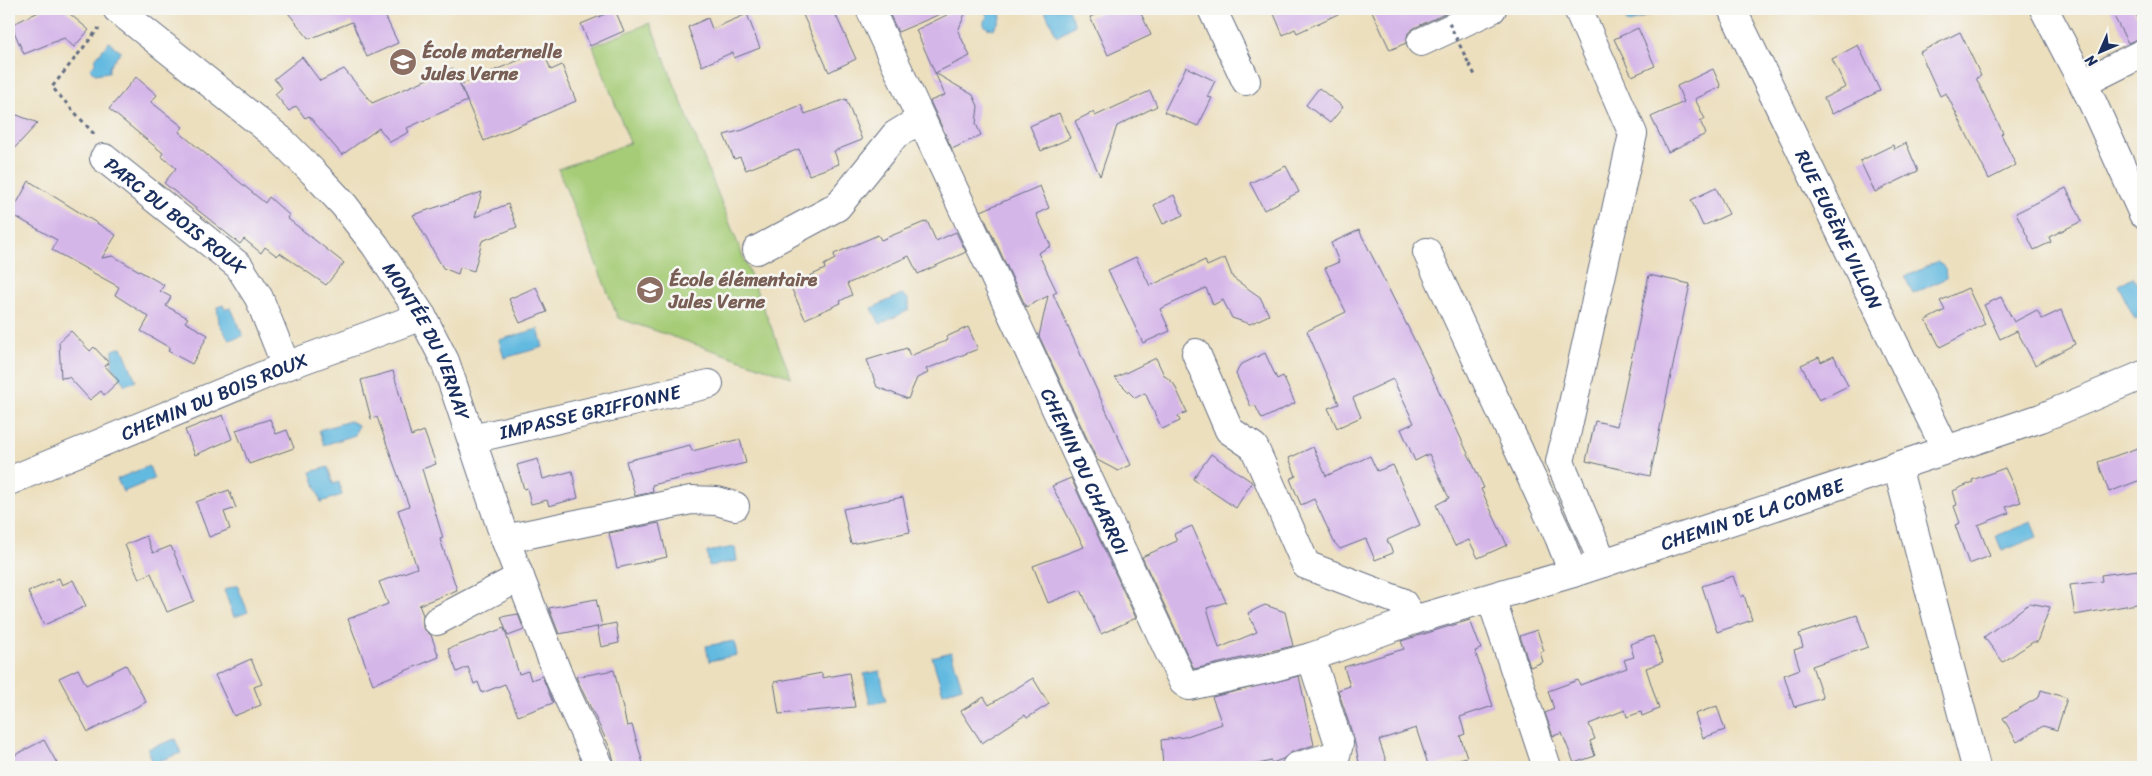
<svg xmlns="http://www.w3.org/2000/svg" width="2152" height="776" viewBox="0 0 2152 776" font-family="Sriracha,sans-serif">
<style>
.green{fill:#a6cc77;stroke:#607e6a}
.water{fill:#63bae0;stroke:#3f749f}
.building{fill:#d5b6e9}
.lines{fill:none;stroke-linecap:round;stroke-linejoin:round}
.minor-casing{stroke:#646d80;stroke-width:30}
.path{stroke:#646d80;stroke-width:3;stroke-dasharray:4 4;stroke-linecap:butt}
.minor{stroke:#fff;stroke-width:28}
.path-bridge{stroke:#646d80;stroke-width:3;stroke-dasharray:4 4;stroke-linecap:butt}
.labels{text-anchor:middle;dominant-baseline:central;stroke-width:5;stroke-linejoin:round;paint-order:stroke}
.education-label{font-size:19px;font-weight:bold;fill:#785e54;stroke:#f6f6f2;text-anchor:start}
.street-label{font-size:19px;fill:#1b2f5e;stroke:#f6f6f2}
</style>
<rect width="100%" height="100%" fill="#f6f6f2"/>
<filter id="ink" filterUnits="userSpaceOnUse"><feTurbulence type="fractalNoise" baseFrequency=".02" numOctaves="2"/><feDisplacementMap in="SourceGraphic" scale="10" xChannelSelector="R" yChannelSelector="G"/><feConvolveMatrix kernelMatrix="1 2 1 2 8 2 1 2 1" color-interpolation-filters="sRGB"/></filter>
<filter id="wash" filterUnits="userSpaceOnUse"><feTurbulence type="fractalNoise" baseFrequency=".0096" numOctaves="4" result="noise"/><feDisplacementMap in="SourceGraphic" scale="20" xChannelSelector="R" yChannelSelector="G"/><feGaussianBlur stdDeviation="1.12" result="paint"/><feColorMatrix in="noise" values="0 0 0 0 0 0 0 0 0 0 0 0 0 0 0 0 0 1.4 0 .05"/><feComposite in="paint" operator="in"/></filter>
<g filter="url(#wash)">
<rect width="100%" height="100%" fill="#ecdfbe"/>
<!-- green -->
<path class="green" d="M650 23 791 377 618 318 558 169 630 143 593 46Z"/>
<!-- water -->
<path class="water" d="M985 9H999L1001 18 994 29 987 28 984 25V21L987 17Z
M1044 9H1068L1075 25 1057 36Z
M1655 9 1656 11 1628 24 1621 10Z
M109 42 121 52 109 67V72L95 74 90 69 95 64V59Z
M1938 261 1945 268 1946 278 1913 294 1905 277Z
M2133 277 2143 296V315L2135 319 2118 285Z
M902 294 909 300V310L880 324 872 308Z
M223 305 225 309 231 308 243 336 229 340 219 323 217 307Z
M538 329 543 347 504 358 499 340Z
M122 347 136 381 125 385 112 366 113 350Z
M350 421 358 425 355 435 324 445 319 430Z
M149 466 154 479 123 492 117 479Z
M328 467 333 484 339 482 342 495 321 502 311 472Z
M2031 522 2037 537 2002 551 1996 536Z
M735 547 737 561 709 566 707 552Z
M237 585 248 612 234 617 224 590Z
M734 641 737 655 709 661 706 646Z
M951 652 962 687 943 693 932 657Z
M880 671 886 701 870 704 864 674Z
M175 739 181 753 153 763 148 749Z"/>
<g id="blocks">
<!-- building -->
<path class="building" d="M45 9H64L89 30 74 47 64 38 24 54 11 25Z
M285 9H382L398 43 367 57 352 22 309 39Z
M816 9H833L856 59 829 72 803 15Z
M899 9H952L898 32 889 13Z
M959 9H967L958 31 970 56 935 73 916 30Z
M1108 9H1139L1151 35 1108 55 1090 17Z
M1284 9H1349L1297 33 1295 29 1283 35 1274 14Z
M1371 9H1455L1414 28 1408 33 1406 43 1390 50Z
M2110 9H2133L2143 27V37L2128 43Z
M615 10 624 31 590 46 581 24Z
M747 14 760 48 734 58 733 52 702 66 688 27 708 18 712 29Z
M1638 28 1655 66 1632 76 1614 39Z
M1960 32 1981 76 1976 78 2003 133 2001 134 2016 165 1989 179 1946 93 1940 96 1920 52Z
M1858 45 1880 91 1832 114 1824 98 1846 87 1832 59Z
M543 50 551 70 562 65 576 101 484 141 460 85Z
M302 57 320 81 344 69 372 103 453 68 467 101 407 128 409 132 390 142 379 128 342 155 309 116 305 118 296 106 289 111 275 94 282 88 274 79Z
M1186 67 1215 81 1207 97 1212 98 1198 126 1164 112Z
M1713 69 1721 87 1695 99 1705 119 1700 121 1706 134 1668 152 1651 117 1684 102 1677 86Z
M935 73 973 95 978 106 976 124 981 135 952 149 930 101 945 95Z
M136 77 157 95 151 102 183 127 179 132 265 203 269 197 289 215 287 218 344 263 326 285 280 253 277 256 265 247 261 253 244 239 240 244 164 183 176 168 161 156 163 153 109 109Z
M1319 88 1343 107 1330 123 1306 105Z
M1150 91 1157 106 1117 126 1100 176 1075 121 1093 112 1095 116Z
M846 99 862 140 834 151 839 164 809 175 799 149 746 170 740 157 734 159 724 135 743 130 801 105 805 114Z
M9 112 38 123 9 154Z
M1059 113 1070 138 1041 151 1030 126Z
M1906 143 1918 171 1875 192 1860 161 1893 145 1894 149Z
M1286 166 1299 192 1264 210 1250 183Z
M29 181 116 235 102 258 113 256 164 285 160 291 171 297 166 306 188 318 185 322 208 335 192 364 168 351 170 348 141 331 149 317 115 295 119 287 52 250 57 240 11 214Z
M1040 186 1049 208 1036 214 1051 246 1038 253 1057 292 1053 294 1131 465 1118 471 1097 460 1039 336 1048 296 1026 307 981 211Z
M1716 188 1729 214 1703 226 1691 200Z
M2066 188 2082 221 2049 237 2051 242 2034 250 2016 213Z
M482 192 475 217 508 204 517 227 482 241 474 271 460 267 458 274 443 268 413 215Z
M1174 195 1183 215 1163 224 1154 205Z
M927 221 936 241 956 232 966 252 918 274 909 256 847 284 852 295 840 301 841 303 805 319 790 285 825 269 824 265 835 259 834 254 878 235 881 240Z
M1359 230 1424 359 1484 488 1481 489 1507 545 1478 558 1469 540 1455 546 1436 505 1449 498 1429 454 1415 461 1401 429 1414 423 1393 379 1353 398 1361 417 1337 428 1328 408 1339 404 1307 331 1346 312 1325 268 1339 262 1331 243Z
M1136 257 1150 286 1205 260 1207 266 1225 258 1233 278 1260 297 1269 315 1250 324 1232 318 1223 300 1213 305 1206 288 1160 309 1170 331 1143 343 1108 270Z
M1649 275 1690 284 1650 476 1586 461 1595 421 1617 426Z
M536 287 547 312 520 323 509 299Z
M1968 288 1985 324 1940 347 1926 320 1945 310 1940 301Z
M2001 297 2014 322 2037 310 2042 319 2061 310 2075 344 2035 365 2017 331 2000 339 1984 305Z
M968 327 978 349 926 369 928 373 917 378 908 399 877 387 867 360 907 348 910 356 948 340 946 337Z
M71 331 90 351 94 347 109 363 105 366 119 381 104 395 101 391 90 400 69 377 61 378 59 342Z
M1265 353 1277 379 1283 376 1295 403 1262 419 1255 405 1251 407 1236 374 1240 365Z
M1834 356 1848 386 1819 400 1801 365 1819 357 1821 362Z
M1156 358 1164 375 1174 384 1187 412 1178 416 1180 421 1162 429 1145 393 1135 398 1115 378Z
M393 371 411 436 424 431 436 464 422 469 443 538 440 539 457 590 419 605 423 615V628L431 635 439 657 373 684 348 619 388 604 379 582 417 568 398 510 409 506 377 417 371 419 361 380Z
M223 415 232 439 195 455 185 430Z
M270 419 276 434 287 430 294 448 249 464 236 430Z
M740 439 746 463 652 485 653 492 635 496 626 461 690 445 692 451Z
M2143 446V479L2109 492 2098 462Z
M1313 447 1326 476 1370 456 1377 471 1393 465 1420 525 1387 540 1393 553 1375 560 1366 539 1340 549 1334 542 1314 499 1301 505 1290 479 1296 476 1289 458Z
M1211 454 1252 482 1236 508 1193 479Z
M538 459 543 479 572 471 578 498 549 506 547 500 531 504 527 488 524 489 517 465Z
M2005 468 2021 502 2006 507 2009 513 1978 525 1990 556 1969 564 1955 525 1960 523 1954 506 1957 505 1953 491 1973 482 1972 480Z
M1071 478 1136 618 1101 634 1081 590 1048 603 1033 566 1084 547 1052 486Z
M229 490 236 508 224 512 230 529 209 537 196 502Z
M903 497 910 532 851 544 843 509Z
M659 523 667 557 617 568 609 533Z
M1192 526 1226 602 1207 608 1219 648 1257 632 1248 613 1265 605 1285 612 1293 646 1194 669 1142 557 1177 541 1174 534Z
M146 536 153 553 171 546 194 601 167 612 151 573 139 579 125 545Z
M2138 570 2142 603 2075 615 2070 585 2102 581 2101 575Z
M1733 576 1741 597 1744 595 1752 620 1717 632 1702 586Z
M59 578 62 585 73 580 86 606 44 625 28 592Z
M596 599 602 626 559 634 549 608Z
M2030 603 2050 607 2037 642H2033L2003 662 1984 637Z
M518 614 524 630 508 636 501 617Z
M1857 615 1868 647 1812 666 1823 698 1794 707 1784 675 1800 669 1794 650 1803 647 1799 634Z
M1470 620 1481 649 1475 651 1493 706 1460 717 1465 734 1460 736 1467 757 1429 767 1416 728 1379 740 1388 767H1360L1354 739 1338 690 1350 686 1344 667 1404 649 1401 641Z
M616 623 619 643 601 647 597 627Z
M504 628 519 674 528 671 531 680 542 676 553 703 518 716 505 684 482 693 478 682 474 684 468 667 457 672 448 649Z
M1537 630 1544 651 1540 652 1543 662 1530 667 1520 636Z
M1653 636 1663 662 1646 668 1659 709 1642 716 1641 712 1627 717 1625 710 1589 724 1595 739 1590 741 1595 756 1574 763 1562 733 1553 736 1545 713 1554 709 1548 691 1578 680 1580 685 1627 668 1624 660 1634 657 1630 644Z
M251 659 262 684 254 687 261 705 234 716 215 675Z
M126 665 146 702 88 732 59 678 78 669 86 685Z
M614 670 627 726 632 725 644 767H616L610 748 576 677Z
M822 673V678L849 673 855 707 779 714 774 682Z
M1299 676 1314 745 1292 752 1283 759 1272 763 1271 761 1246 767H1163L1161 740 1184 737 1222 724 1212 697Z
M1033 678 1049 704 1027 718 1025 715 982 743 961 711 984 697 989 705Z
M2041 690 2067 698 2057 730 2043 726 2017 742 2003 718 2039 697Z
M1717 706 1725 730 1703 738 1695 714Z
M44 740 59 767H9V758Z"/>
</g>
</g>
<g filter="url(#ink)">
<use href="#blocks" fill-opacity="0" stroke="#646d80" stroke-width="1"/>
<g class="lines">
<!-- minor casing -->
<g class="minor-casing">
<g id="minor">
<path id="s1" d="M117 9 280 139 313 172 344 205 375 245 422 316 445 361 505 539 561 682 600 767"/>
<path id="s2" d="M870 9 1183 682 1189 686 1267 669 1311 657 1339 744 1336 755 1296 767"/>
<path d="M1212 9 1246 81"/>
<path d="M1578 9 1633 134 1560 462 1603 563"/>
<path id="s3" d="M1732 9 1946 450"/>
<path d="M2044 9 2090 97 2143 214"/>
<path d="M1421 42 1492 9"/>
<path d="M2083 83 2143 53"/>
<path id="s4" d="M104 158 239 266 259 298 286 366"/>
<path d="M757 250 837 207 895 135 921 119"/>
<path d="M1427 252 1559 537 1573 573"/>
<path d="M1196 353 1229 430 1254 447 1306 565 1402 602 1414 620"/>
<path id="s5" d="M472 439 709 384"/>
<path d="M1897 466 1976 767"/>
<path id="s6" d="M9 481 286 366 422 316"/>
<path d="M505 539 691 500 717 501 735 506"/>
<path d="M1491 598 1547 767"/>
<path d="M437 621 520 577"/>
<path id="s7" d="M1311 657 1414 620 1573 573 1946 450 2041 418 2143 375"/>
</g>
</g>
<!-- path -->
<path class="path" d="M1469 64 1475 75
M94 134 52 87 99 28"/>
<!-- minor -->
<use href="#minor" class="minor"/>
<!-- path-bridge -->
<path class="path-bridge" d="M1449 23 1469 64"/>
</g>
</g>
<!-- icons -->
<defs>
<g id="school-disc" transform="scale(1.4375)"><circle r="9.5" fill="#8d6e63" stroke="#f6f6f2"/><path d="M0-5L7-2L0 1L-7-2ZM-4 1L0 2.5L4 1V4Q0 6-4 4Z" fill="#fff"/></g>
</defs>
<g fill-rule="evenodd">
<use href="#school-disc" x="403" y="62"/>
<use href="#school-disc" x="650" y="290"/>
</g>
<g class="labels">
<!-- education labels -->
<g class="education-label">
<text x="422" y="51">École maternelle<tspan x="422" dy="22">Jules Verne</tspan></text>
<text x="669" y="279">École élémentaire<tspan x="669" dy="22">Jules Verne</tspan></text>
</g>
<!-- street labels -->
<g class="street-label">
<text stroke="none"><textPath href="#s4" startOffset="92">PARC DU BOIS ROUX</textPath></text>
<text stroke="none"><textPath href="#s3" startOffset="245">RUE EUGÈNE VILLON</textPath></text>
<text stroke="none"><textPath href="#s1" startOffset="461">MONTÉE DU VERNAY</textPath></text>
<text stroke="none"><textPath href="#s6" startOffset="222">CHEMIN DU BOIS ROUX</textPath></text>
<text stroke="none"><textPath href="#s5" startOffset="121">IMPASSE GRIFFONNE</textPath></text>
<text stroke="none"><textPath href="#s2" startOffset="510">CHEMIN DU CHARROI</textPath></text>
<text stroke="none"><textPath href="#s7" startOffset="464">CHEMIN DE LA COMBE</textPath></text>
</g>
</g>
<!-- margin -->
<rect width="2152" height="776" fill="none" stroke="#f6f6f2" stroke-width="30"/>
<!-- north arrow -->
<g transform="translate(2100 52) rotate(225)" stroke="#f6f6f2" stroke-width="4" paint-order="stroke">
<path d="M0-4L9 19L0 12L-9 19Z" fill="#1b2f5e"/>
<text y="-8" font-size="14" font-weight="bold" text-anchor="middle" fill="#1b2f5e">N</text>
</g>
</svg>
